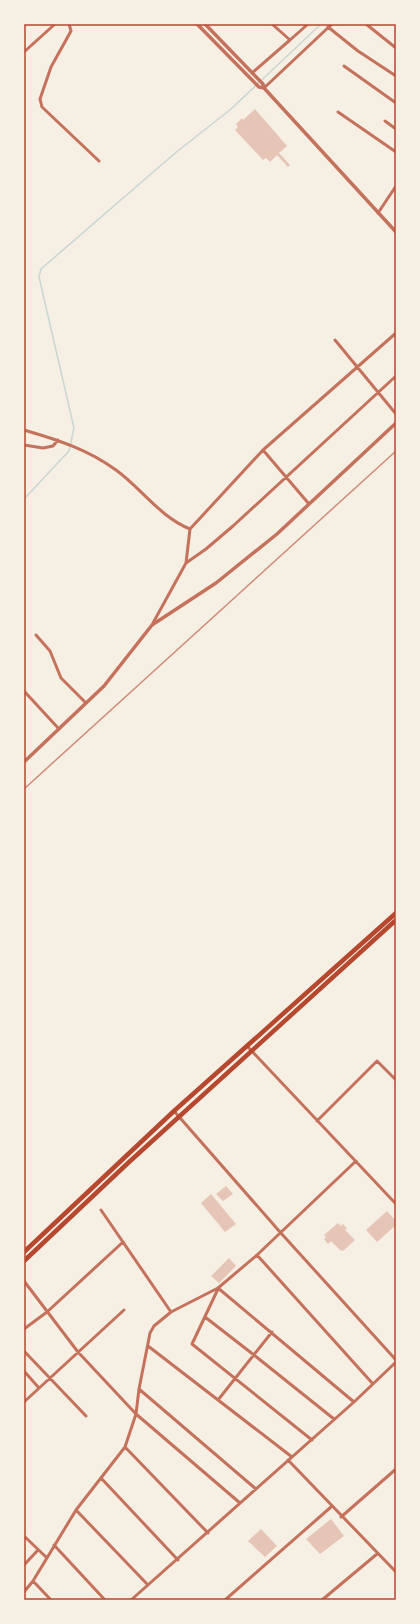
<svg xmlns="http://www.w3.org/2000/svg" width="420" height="1624" viewBox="0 0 420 1624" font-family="Helvetica,sans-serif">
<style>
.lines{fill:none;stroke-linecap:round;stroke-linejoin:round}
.stream{stroke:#c9d6d2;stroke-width:1.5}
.building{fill:#e6c5b7}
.minor{stroke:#c5725c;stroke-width:3}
.tertiary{stroke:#c5725c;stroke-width:3.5}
.primary{stroke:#b5482f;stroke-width:4.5}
.rail{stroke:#cf8b77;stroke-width:1.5}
.neatline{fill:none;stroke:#b5482f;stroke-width:1.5}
</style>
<rect width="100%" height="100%" fill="#f6efe4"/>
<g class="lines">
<!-- stream -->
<path class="stream" d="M24 499 69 451 74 428 39 277 41 269 174 154 231 109 321 24"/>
</g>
<!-- building -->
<path class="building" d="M255 109 287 146 279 153 290 165 288 167 277 155 270 162 266 158 263 160 235 130 238 127 236 124 242 118 243 120Z
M226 1186 233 1194 223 1201 216 1194Z
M211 1194 236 1224 225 1232 201 1203Z
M387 1211 396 1221V1225L377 1242 366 1230Z
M338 1223 341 1226 343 1224 347 1228 345 1230 355 1240 343 1251 342 1250 341 1251 331 1241 328 1244 324 1239 326 1237 324 1235Z
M229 1258 236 1266 219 1283 211 1276Z
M331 1519 344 1536 320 1554 306 1539Z
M261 1529 277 1546 265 1557 248 1541Z"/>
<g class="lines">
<!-- minor -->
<path class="minor" d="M69 24 71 31 51 67 40 99 42 107 99 161
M366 24 396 48
M328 27 358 51 396 76
M290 40 308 24
M24 52 55 24
M344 66 396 103
M252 73 290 40 272 24
M264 88 332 24
M338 112 396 152
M385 121 396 129
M378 213 396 186
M335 340 396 414
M24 430C58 440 87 449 116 470 141 488 160 517 190 529
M24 445 43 448 53 446 58 440
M263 450 309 504
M186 563 206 549 233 526 396 376
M153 623 186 563 190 529 263 450 396 333
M36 635 50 651 61 678 86 703
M24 691 59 729
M247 1046 396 1204
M174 1111 280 1232 396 1360
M317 1121 377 1061 396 1080
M101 1210 171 1312
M257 1255 373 1384
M24 1281 78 1352 136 1414 240 1503
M218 1288 354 1402
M218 1289 192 1344 312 1440
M205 1317 254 1355 334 1419
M24 1329 47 1312 123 1242
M148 1346 292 1457
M24 1351 86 1416
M24 1371 39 1388
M139 1389 256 1489
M218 1400 272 1332
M24 1402 124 1310
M125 1447 208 1533
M288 1460 396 1572
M101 1478 178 1560
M76 1510 148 1585
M341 1517 396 1469
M24 1536 46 1557
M54 1545 105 1600
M24 1565 38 1550
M33 1581 51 1600
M24 1592 33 1581 76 1510 125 1447 136 1414 139 1389 150 1333 154 1326 171 1312 218 1288 257 1255 356 1161
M131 1600 354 1402 396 1362
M225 1600 331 1507
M322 1600 377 1554"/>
<!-- tertiary -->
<path class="tertiary" d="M197 24 259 87 264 88
M205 24 263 84 264 88 396 232
M24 762 104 686 152 625 216 583 277 534 396 423"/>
<!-- primary -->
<path class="primary" d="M24 1252 174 1111 396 913
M24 1261 128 1163 396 920"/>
<!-- rail -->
<path class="rail" d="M24 789 396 451"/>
</g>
<!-- border -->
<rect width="420" height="1624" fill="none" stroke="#f6efe4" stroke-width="50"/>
<rect x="25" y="25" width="370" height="1574" class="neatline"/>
</svg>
